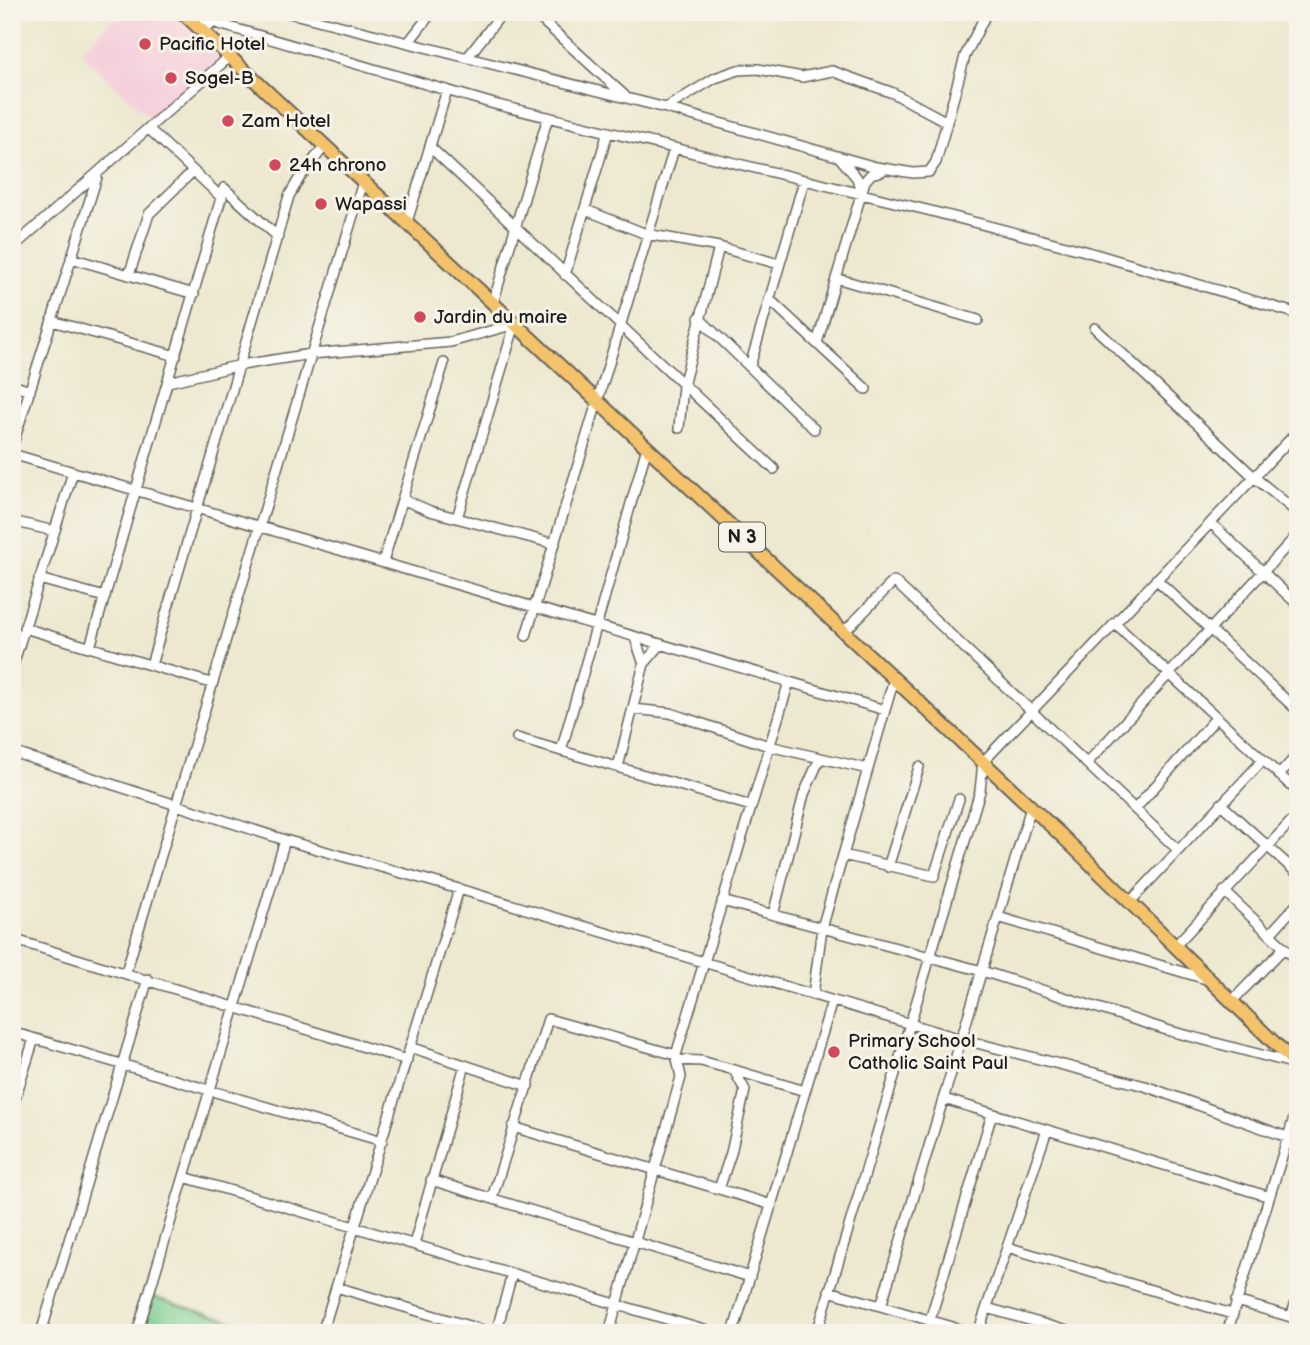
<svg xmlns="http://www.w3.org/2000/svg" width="1310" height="1345" viewBox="0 0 1310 1345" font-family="'Balsamiq Sans',sans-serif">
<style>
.built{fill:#f5cfdb}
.green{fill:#77cb8e;stroke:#4a7455;stroke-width:2}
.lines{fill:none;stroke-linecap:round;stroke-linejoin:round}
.minor-casing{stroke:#65635b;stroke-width:12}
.major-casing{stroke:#65635b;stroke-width:16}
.minor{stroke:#fff;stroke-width:9}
.major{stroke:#f4c26a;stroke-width:12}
.poi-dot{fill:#d1495b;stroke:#f7f3e8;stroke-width:2.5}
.labels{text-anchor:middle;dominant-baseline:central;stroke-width:6;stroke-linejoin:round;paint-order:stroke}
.shield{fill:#f7f3e8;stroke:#5e5c59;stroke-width:2}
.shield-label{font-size:18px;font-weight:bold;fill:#1c1c1c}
.poi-label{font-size:19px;fill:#1c1c1c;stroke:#f7f3e8;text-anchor:start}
</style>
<rect width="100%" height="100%" fill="#f7f3e8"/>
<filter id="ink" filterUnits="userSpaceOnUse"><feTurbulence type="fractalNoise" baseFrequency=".0143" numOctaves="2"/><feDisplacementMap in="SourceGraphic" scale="14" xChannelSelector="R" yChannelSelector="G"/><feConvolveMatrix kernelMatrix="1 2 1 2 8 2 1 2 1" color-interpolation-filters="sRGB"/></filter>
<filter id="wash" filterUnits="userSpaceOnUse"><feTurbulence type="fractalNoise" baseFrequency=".00686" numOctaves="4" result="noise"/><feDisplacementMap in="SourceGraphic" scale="28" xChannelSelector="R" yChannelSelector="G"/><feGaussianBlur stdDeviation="1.57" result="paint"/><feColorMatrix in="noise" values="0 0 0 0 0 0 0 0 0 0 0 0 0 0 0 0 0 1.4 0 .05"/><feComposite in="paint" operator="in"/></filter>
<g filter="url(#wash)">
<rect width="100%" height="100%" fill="#ede8cf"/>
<!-- built -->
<path class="built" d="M120 12H160L179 17 220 57 152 120 80 52Z"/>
<!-- green -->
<path class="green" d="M152 1297 274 1333H141Z"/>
</g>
<g filter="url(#ink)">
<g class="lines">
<!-- minor casing -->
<g class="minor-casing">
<path id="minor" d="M286 12 666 108 876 167 913 173 929 172 936 162 965 56 987 12
M533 12 625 96
M188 15 494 104 927 210 1085 251 1298 314
M210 25 229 12
M408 43 432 12
M467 58 503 12
M666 108 715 78 738 70 758 69 802 77 832 71 893 93 947 122
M149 129 222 198
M430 147 774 469
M840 158 857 178 860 189
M586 210 646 234 719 247 779 264
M407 222 447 90
M12 248 228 58
M71 258 194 294
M129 275 149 214 193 171
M565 275 608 132
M836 278 978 320
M769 299 866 389
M493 303 548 117
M699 318 814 429
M52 321 176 356
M1095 328 1254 477 1298 513
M817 343 865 181 871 174 882 171
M750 366 804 181
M168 382 241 365 311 354 451 342 515 324
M12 385 30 391
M679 428 683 386 719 247
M12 447 97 177
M12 454 885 710
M402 499 430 511 555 544
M457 518 515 324
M12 521 54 531
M1211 523 1298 605
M383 562 444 363
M39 579 105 597
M1156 579 1298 711
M1114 623 1298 792
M24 628 211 683
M844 632 894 581 1178 850
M526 636 674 149
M635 638 644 664
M90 647 224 188 278 237
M151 665 289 196 300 177 324 147
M12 668 73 472
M634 709 670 713 769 746 868 769
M517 738 751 806
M561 751 647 447
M12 752 285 840 459 889 961 1039 1145 1086 1287 1137
M1087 763 1298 534
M618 767 644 664 661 644
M1279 775 1298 754
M1221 804 1298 874
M1135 809 1216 718
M843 855 934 876 959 799
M888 867 919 767
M1224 891 1298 961
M722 901 982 971 1170 1031 1292 1063
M1130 902 1263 760
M773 915 804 794 820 758
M998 917 1206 979
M1270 934 1298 903
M12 939 407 1060
M1175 946 1298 814
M126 972 363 182
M813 995 822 928 894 679
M1232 1001 1284 948
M12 1032 382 1141
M410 1047 528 1086
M677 1060 701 1061 734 1070 745 1090 731 1153 719 1189
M734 1070 805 1091
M944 1099 1267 1196
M12 1108 34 1039
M513 1127 772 1205
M184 1177 714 1333
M431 1180 750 1277
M492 1198 548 1019 676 1055
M414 1244 465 1065
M1007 1247 1232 1314
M336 1287 493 1333
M829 1291 973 1333
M1236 1301 1298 1319
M881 1306 1031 807
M987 1308 1074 1333
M1291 1317 1298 1296
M930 1320 992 1114
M41 1333 148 979
M137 1333 285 840
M322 1333 459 889
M496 1333 512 1274
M609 1333 681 1077 676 1055 789 682
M733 1333 832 1001
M817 1333 980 791 983 762 1298 431
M978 1333 1047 1130
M1227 1333 1298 1105"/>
</g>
<!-- major casing -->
<g class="major-casing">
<path id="major" d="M182 12 1062 836 1298 1066"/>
</g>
<!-- minor -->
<use href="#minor" class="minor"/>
<!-- major -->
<use href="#major" class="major"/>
</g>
</g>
<!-- markers -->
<g class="poi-dot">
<circle cx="145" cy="44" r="7"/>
<circle cx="171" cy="78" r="7"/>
<circle cx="228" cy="121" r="7"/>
<circle cx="275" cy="165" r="7"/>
<circle cx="321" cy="204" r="7"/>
<circle cx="420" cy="317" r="7"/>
<circle cx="834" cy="1052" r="7"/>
</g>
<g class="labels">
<!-- shield labels -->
<rect class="shield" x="719" y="522.5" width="46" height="29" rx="5"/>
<g class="shield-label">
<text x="742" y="537">N 3</text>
</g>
<!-- poi labels -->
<g class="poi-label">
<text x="159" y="44">Pacific Hotel</text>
<text x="185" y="78">Sogel-B</text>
<text x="242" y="121">Zam Hotel</text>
<text x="289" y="165">24h chrono</text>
<text x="335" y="204">Wapassi</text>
<text x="434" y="317">Jardin du maire</text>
<text x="848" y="1041">Primary School<tspan x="848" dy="22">Catholic Saint Paul</tspan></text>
</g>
</g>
<!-- margin -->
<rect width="1310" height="1345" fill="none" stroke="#f7f3e8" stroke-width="42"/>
</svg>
